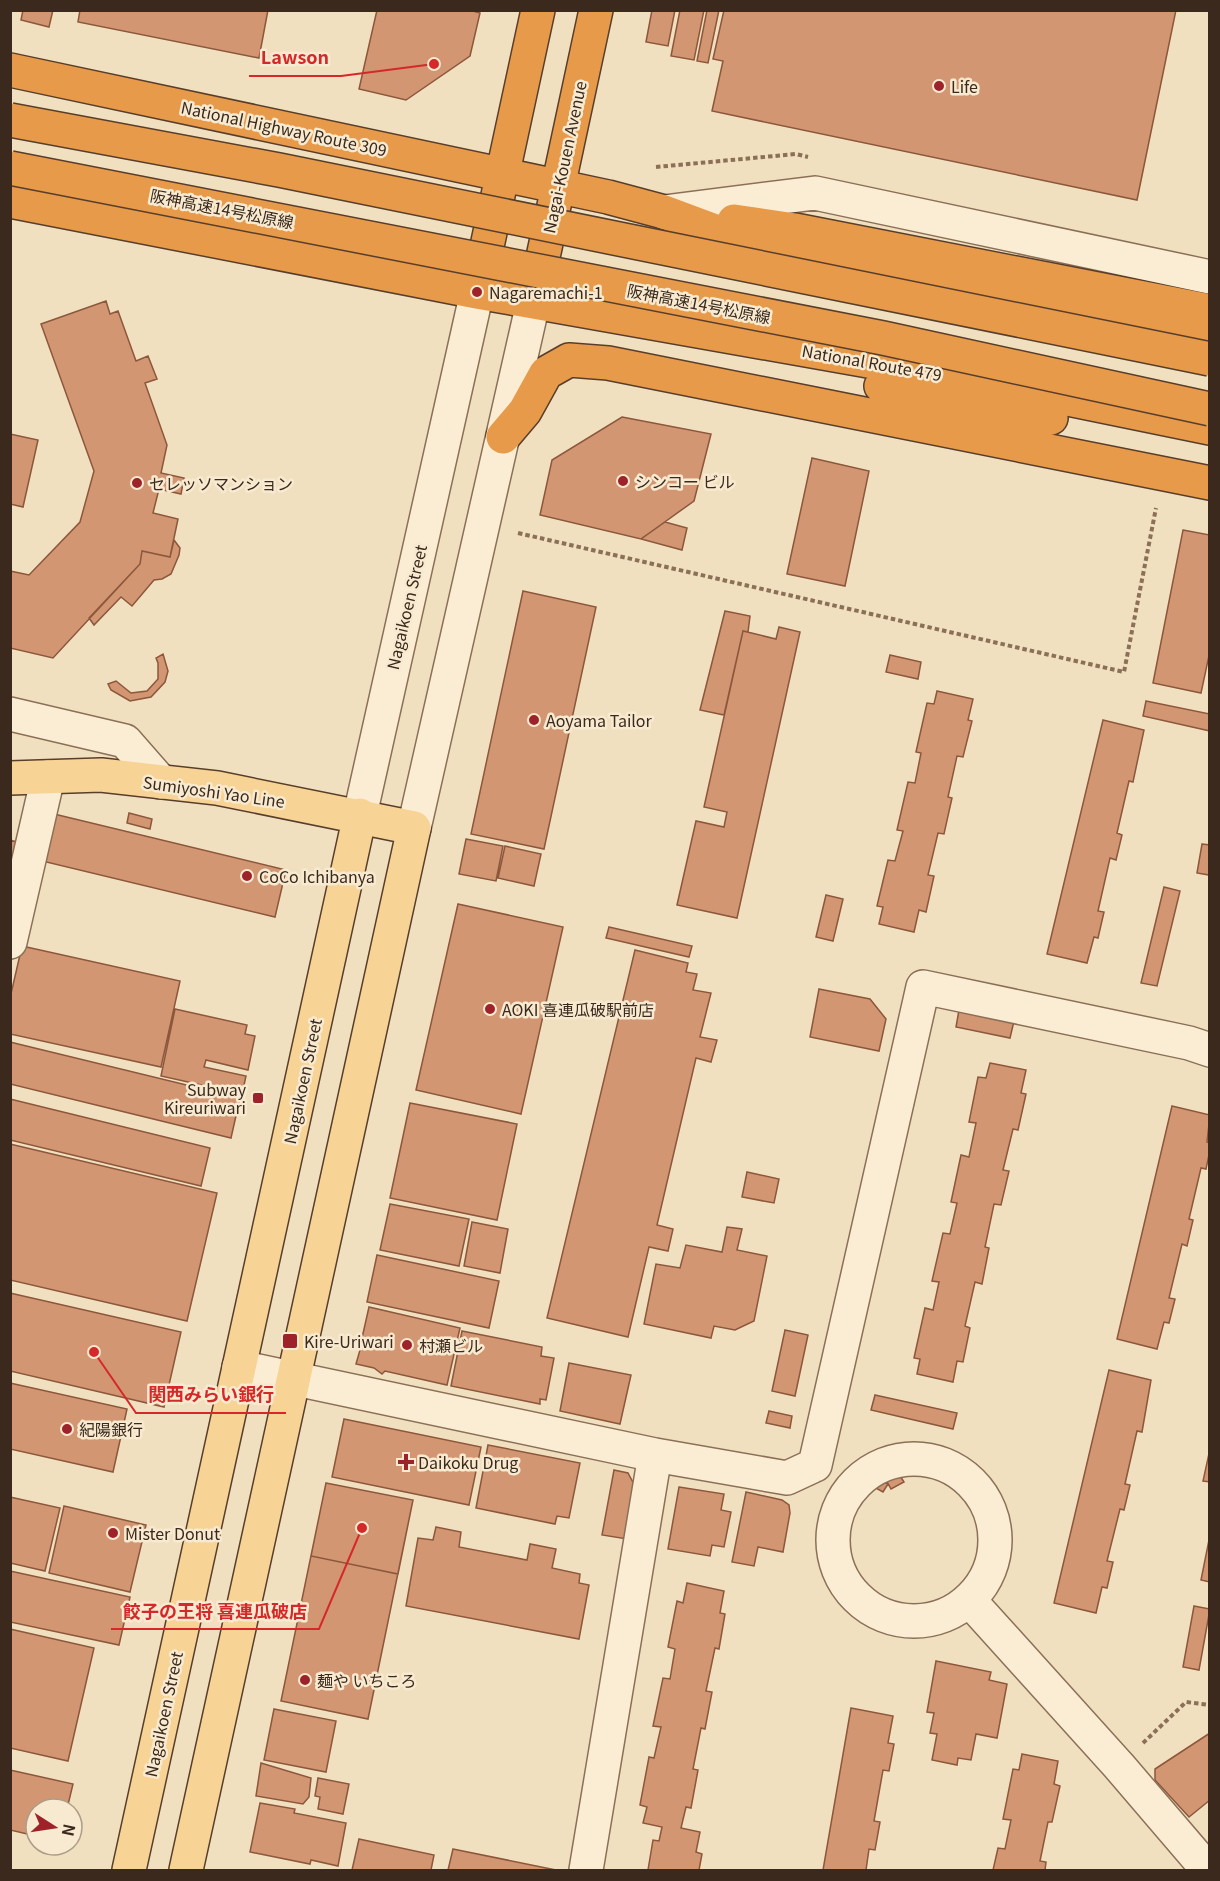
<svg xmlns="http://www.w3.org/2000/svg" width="1220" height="1881" viewBox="0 0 1220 1881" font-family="Georgia,'Noto Sans JP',serif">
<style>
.building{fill:#d29673;stroke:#8c573b;stroke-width:1.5}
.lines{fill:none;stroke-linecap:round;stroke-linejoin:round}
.minor-casing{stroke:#8b7057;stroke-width:36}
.major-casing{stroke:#583e2b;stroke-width:36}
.highway-casing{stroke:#583e2b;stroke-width:36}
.path{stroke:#8b7057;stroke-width:4;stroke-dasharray:4.5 3;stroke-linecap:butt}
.minor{stroke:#fbedd4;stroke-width:33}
.major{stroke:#f7d395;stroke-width:33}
.highway{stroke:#e69a4a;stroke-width:33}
.highway-bridge-casing{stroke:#583e2b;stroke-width:36;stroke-linecap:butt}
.highway-bridge{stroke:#e69a4a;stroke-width:33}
.poi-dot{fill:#9e222a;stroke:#f8ead0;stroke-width:2}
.labels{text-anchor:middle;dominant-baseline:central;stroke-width:5;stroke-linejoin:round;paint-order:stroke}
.poi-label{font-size:16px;fill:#3a291c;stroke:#f8ead0;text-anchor:start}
.street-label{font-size:16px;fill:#3a291c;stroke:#f8ead0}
.leader{fill:none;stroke:#d62828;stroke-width:2}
.callout-dot{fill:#d62828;stroke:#f8ead0;stroke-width:2}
.callout-label{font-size:18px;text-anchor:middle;font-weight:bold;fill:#d62828;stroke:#f8ead0;stroke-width:5;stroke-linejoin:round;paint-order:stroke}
</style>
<rect width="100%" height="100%" fill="#f1e0c0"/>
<!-- building -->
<path class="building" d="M23 10H53L49 27 21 20Z
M80 10H268L259 58 78 22Z
M377 10H469L480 13 470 56 406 100 359 89Z
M652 10H675L668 46 646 42Z
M680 10H704L694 60 671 56Z
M707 10H719L708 63 697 61Z
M724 10H1176L1137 200 712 111 723 61 713 59Z
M106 301 110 314 118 311 136 361 148 356 157 379 145 383 167 445 161 473 184 478 181 494 159 489 153 513 178 519 170 557 142 551 140 564 53 658 10 648V571L29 575 80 522 94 471 41 324Z
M622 417 711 434 694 501 641 539 540 515 552 460Z
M10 434 38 440 23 507 10 504Z
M812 458 869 471 845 586 787 574Z
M665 522 687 528 682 550 641 539Z
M1183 530 1210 535V651L1201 693 1153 683Z
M174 540 180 548 179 555 171 574 162 579 154 580 132 606 121 597 94 625 89 618 140 564 142 551 170 557Z
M523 591 596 607 544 849 471 834Z
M725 611 750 616 748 632 743 631 724 715 700 710Z
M779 627 800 632 737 918 677 905 696 821 724 827 727 812 704 807 743 631 776 639Z
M163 654 168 671 165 682 151 697 130 701 111 690 108 684 116 681 131 693 147 691 158 679V663L156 658Z
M890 655 921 662 918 679 886 672Z
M937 691 973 699 968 720 972 721 963 757 957 756 948 797 952 798 944 834 938 833 928 875 934 876 926 912 919 910 914 932 879 924 883 907 877 906 888 860 895 861 903 831 897 830 908 782 915 783 921 753 916 752 927 703 934 704Z
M1146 701 1210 714V731L1143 716Z
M1103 720 1144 730 1133 782 1129 781 1117 833 1122 835 1116 860 1110 858 1098 911 1104 912 1098 938 1094 937 1087 963 1047 954Z
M50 813 286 870 275 917 38 860Z
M129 813 152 819 150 829 127 823Z
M466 839 503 846 496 881 459 874Z
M10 840 24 844 10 893Z
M1202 844 1210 845 1209 875 1197 873Z
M505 846 541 854 534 886 498 878Z
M1164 887 1180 891 1157 986 1141 983Z
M826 895 843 899 833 941 816 937Z
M458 904 563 927 521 1114 416 1090Z
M609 927 692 946 689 957 606 938Z
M22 946 180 981 161 1067 10 1034V998Z
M635 950 688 963 686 972 697 974 693 990 711 993 700 1037 717 1040 711 1062 696 1058 657 1225 673 1229 668 1251 649 1247 628 1337 547 1318Z
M819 989 870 999 886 1019 879 1051 810 1037Z
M175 1009 247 1025 245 1034 255 1036 248 1070 206 1060 204 1067 246 1076 242 1094 161 1076Z
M959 1010 1014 1021 1010 1038 956 1027Z
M10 1042 240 1098 231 1138 10 1084Z
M990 1063 1026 1070 1021 1093 1026 1094 1018 1130 1013 1129 1003 1170 1009 1171 1001 1205 994 1204 985 1247 989 1248 982 1284 975 1282 965 1326 970 1328 963 1362 957 1361 953 1382 917 1374 920 1359 914 1358 925 1308 933 1310 939 1282 932 1281 943 1233 950 1234 957 1203 951 1202 961 1155 969 1157 976 1123 969 1122 978 1077 986 1078Z
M10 1099 210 1148 201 1186 10 1140Z
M410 1103 517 1124 497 1220 390 1198Z
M1172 1106 1210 1115 1207 1142 1210 1143V1150L1206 1169 1201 1168 1189 1219 1193 1220 1187 1246 1182 1244 1169 1298 1175 1299 1169 1323 1164 1322 1157 1349 1117 1339Z
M10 1144 217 1193 187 1321 10 1280Z
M747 1172 779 1179 774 1203 742 1197Z
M390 1204 469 1219 459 1266 380 1250Z
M472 1222 508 1229 500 1273 464 1266Z
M727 1227 742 1229 737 1250 767 1256 754 1321 735 1330 714 1326 711 1338 644 1324 656 1264 680 1268 686 1245 722 1252Z
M377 1255 499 1281 489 1328 367 1302Z
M10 1293 181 1332 164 1407 10 1371Z
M369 1307 460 1328 447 1385 385 1371 382 1374 374 1368 356 1364 360 1350 358 1340 362 1338Z
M785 1330 808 1335 795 1396 772 1391Z
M462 1331 542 1347 541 1356 554 1358 546 1400 540 1399V1404L451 1386Z
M569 1363 631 1375 620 1424 560 1411Z
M1109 1370 1151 1380 1142 1432 1137 1431 1125 1484 1130 1485 1124 1510 1120 1509 1107 1561 1113 1562 1107 1588 1102 1587 1096 1613 1054 1603Z
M10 1383 127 1409 113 1472 10 1449Z
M875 1395 957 1413 953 1429 871 1410Z
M769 1411 792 1416 790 1428 766 1423Z
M344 1419 481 1447 469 1505 332 1477Z
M488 1445 580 1463 569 1518 557 1516 555 1524 476 1508Z
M1210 1449V1482L1203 1481Z
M614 1470 628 1473 636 1488 627 1539 602 1535Z
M897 1471 904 1482 891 1489 885 1478Z
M879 1479 888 1484 883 1492 874 1487Z
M326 1483 413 1500 368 1719 281 1701Z
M326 1483 413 1500 398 1574 311 1556Z
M679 1487 724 1494 721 1510 731 1512 724 1547 712 1545 710 1556 668 1549Z
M746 1492 782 1500 789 1505 790 1513 783 1552 758 1547 754 1566 732 1562Z
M10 1497 60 1508 45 1571 10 1563Z
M64 1506 146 1525 130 1592 49 1573Z
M436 1527 461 1532 459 1547 527 1560 530 1544 556 1549 552 1568 580 1574 579 1583 589 1585 579 1639 406 1606 418 1538 433 1540Z
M1210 1535V1582L1201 1580Z
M10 1571 130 1597 119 1645 10 1622Z
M687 1583 724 1591 720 1613 725 1614 719 1649 715 1648 706 1691 712 1692 705 1729 701 1728 693 1769 698 1770 691 1808 686 1807 681 1828 700 1832 696 1852 702 1854 699 1870H648L653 1840 659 1841 662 1827 643 1823 647 1807 640 1805 649 1757 654 1758 661 1727 653 1726 663 1678 670 1679 675 1649 668 1647 677 1601 683 1603Z
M1194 1606 1210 1609 1199 1670 1183 1667Z
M10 1629 94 1648 68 1761 10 1748Z
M936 1661 991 1672 989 1680 1007 1684 997 1738 976 1734 971 1760 958 1758 957 1765 932 1760 937 1734 930 1733 934 1713 927 1712Z
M851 1708 893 1716 888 1743 894 1744 889 1771 883 1770 874 1821 880 1822 875 1850 869 1849 866 1870H823Z
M274 1709 336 1721 326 1772 264 1760Z
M1210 1733V1800L1189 1817 1155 1780V1769Z
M1022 1754 1058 1761 1054 1784 1060 1786 1052 1822H1048L1040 1861 1046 1862 1045 1870H993L998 1848 1005 1849 1011 1820 1003 1819 1013 1769 1019 1770Z
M261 1763 311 1778 309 1797 303 1804 256 1796Z
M10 1770 73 1784 67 1809H36V1836L10 1830Z
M318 1778 349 1784 343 1814 318 1809 320 1797 315 1796Z
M260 1803 295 1809 294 1813 346 1823 338 1866 311 1860 310 1864 250 1852Z
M359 1839 434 1855 431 1870H352Z
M453 1849 556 1870H448Z"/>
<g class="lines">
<!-- minor casing -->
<g class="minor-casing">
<path id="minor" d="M664 212 815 193 1210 277
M10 714 125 741 161 782
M360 815 477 292
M414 828 533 303
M10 942 48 777
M239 1367 655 1455 787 1478 815 1465
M833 1540a81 81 0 1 1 162 0a81 81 0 1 1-162 0Z
M815 1465 923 987 1189 1043 1210 1050
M970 1601 1119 1766 1208 1870
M586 1870 655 1455"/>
</g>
<!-- major casing -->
<g class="major-casing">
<path id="major" d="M10 778 101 775 217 788 414 828 186 1870
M129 1870 360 815"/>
</g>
<!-- highway casing -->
<g class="highway-casing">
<path id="highway" d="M10 70 608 197 664 212 758 247 1210 338
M10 201 477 292 970 379 1210 428
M734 221 795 230 1210 311
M478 288 538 10
M534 299 596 10
M881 386 1051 418
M503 437 525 411 546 373 569 360 608 363 1210 483"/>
</g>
<!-- path -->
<path class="path" d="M656 167 796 154 808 157
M518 533 1124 672 1156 508
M1143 1743 1186 1702 1210 1705"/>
<!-- minor -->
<use href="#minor" class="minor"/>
<!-- major -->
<use href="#major" class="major"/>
<!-- highway -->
<use href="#highway" class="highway"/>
<!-- highway-bridge casing -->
<g class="highway-bridge-casing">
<path id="highway-bridge" d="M10 120 279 170 1210 359
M10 168 883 338 1210 409"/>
</g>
<!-- highway-bridge -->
<use href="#highway-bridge" class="highway-bridge"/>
</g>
<!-- markers -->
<g class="poi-dot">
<circle cx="939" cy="86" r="6"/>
<circle cx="477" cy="292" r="6"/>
<circle cx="623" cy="481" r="6"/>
<circle cx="137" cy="483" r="6"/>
<circle cx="534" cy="720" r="6"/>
<circle cx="247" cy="876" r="6"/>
<circle cx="490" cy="1009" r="6"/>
<rect x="252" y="1092" width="12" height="12" rx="3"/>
<rect x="282" y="1333" width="16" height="16" rx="3"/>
<circle cx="407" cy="1345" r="6"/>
<circle cx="67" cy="1429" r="6"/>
<path d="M403 1453h6v6h6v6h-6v6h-6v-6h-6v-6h6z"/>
<circle cx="113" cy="1533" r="6"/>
<circle cx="305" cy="1680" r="6"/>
</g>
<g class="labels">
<!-- poi labels -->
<g class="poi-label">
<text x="951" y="86">Life</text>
<text x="489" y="292">Nagaremachi-1</text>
<text x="635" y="481">シンコー ビル</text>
<text x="149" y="483">セレッソマンション</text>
<text x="546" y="720">Aoyama Tailor</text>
<text x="259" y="876">CoCo Ichibanya</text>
<text x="502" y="1009">AOKI 喜連瓜破駅前店</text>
<text x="246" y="1089" text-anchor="end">Subway<tspan x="246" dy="18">Kireuriwari</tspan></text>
<text x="304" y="1341">Kire-Uriwari</text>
<text x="419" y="1345">村瀬ビル</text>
<text x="79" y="1429">紀陽銀行</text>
<text x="418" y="1462">Daikoku Drug</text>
<text x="125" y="1533">Mister Donut</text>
<text x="317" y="1680">麺や いちころ</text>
</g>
<!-- street labels -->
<g class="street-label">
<text transform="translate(284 128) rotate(12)">National Highway Route 309</text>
<text transform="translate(564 157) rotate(-78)">Nagai-Kouen Avenue</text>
<text transform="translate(222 208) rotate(11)">阪神高速14号松原線</text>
<text transform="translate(699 303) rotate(11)">阪神高速14号松原線</text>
<text transform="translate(872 362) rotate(10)">National Route 479</text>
<text transform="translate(406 607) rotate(-77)">Nagaikoen Street</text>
<text transform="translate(214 791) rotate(8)">Sumiyoshi Yao Line</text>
<text transform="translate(302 1081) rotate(-78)">Nagaikoen Street</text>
<text transform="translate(163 1714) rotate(-78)">Nagaikoen Street</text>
</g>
</g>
<!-- callouts -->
<path class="leader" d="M434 64L341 76H249M94 1352L136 1413H286M362 1528L319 1629H111"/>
<g class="callout-dot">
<circle cx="434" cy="64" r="6"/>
<circle cx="94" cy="1352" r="6"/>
<circle cx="362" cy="1528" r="6"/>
</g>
<g class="callout-label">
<text x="295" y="64">Lawson</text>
<text x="211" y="1401">関西みらい銀行</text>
<text x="215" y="1618">餃子の王将 喜連瓜破店</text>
</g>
<!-- border -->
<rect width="1220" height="1881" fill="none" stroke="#3a291c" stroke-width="24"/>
<!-- north arrow -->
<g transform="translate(54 1827) rotate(102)"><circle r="28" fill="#f8ead0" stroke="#ac9d88" stroke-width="1.5"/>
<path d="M0-4.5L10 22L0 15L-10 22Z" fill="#9e222a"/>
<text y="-9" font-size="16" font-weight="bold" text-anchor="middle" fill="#3a291c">N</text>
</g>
</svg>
